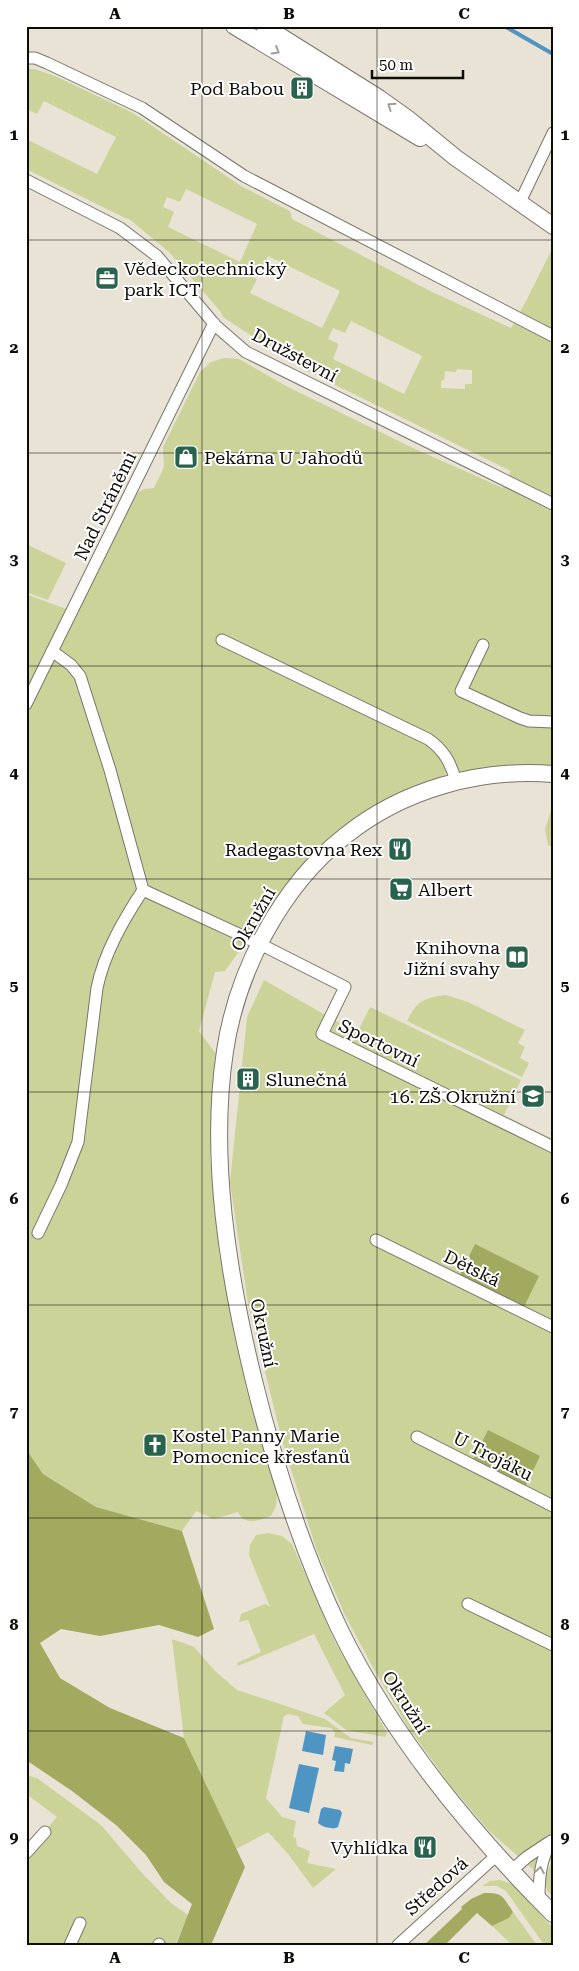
<svg xmlns="http://www.w3.org/2000/svg" width="579" height="1971" viewBox="0 0 579 1971" font-family="'Roboto Serif',serif">
<style>
.green{fill:#cbd399;fill-rule:evenodd}
.forest{fill:#a2aa5f}
.water{fill:#4f95c3}
.lines{fill:none;stroke-linecap:round;stroke-linejoin:round}
.stream{stroke:#4f95c3;stroke-width:4}
.street-casing{stroke:#7a7469;stroke-width:13}
.secondary-casing{stroke:#7a7469;stroke-width:18}
.street{stroke:#fff;stroke-width:11}
.secondary{stroke:#fff;stroke-width:16}
.oneway{stroke:#9f9e9c}
.grid{fill:none;stroke:#0e0c08;stroke-width:1;stroke-opacity:0.55}
.labels{text-anchor:middle;dominant-baseline:central;stroke-width:4;stroke-linejoin:round;paint-order:stroke}
.poi-label{font-size:18px;fill:#0e0c08;stroke:#fff;text-anchor:end}
.street-label{font-size:18px;fill:#0e0c08;stroke:#fff}
.neatline{fill:none;stroke:#0e0c08;stroke-width:2}
.grid-label{font-size:16px;text-anchor:middle;font-weight:bold;fill:#0e0c08}
</style>
<rect width="100%" height="100%" fill="#e9e3d6"/>
<!-- green -->
<path class="green" d="M26 69H34L55 76 133 113 241 186 290 211 292 219 432 292 511 328 526 301 553 247V767C521 765 492 766 461 772L457 768 448 771 445 775C418 784 393 794 369 809 307 848 267 913 225 971L215 972 199 1031 216 1054 210 1157 219 1253 236 1344 277 1494 276 1506 271 1516C258 1520 246 1527 238 1512L214 1519 196 1511 182 1531 96 1507 43 1474 26 1449V594L77 613 135 494 144 489 154 488 164 467 163 447 200 372 211 362 224 358 239 359 288 387 415 449 503 488 511 471 311 373 273 350 223 317 221 312 169 252 129 219 125 218 26 169V139L97 174 116 137 44 101 37 114 26 109ZM186 189 257 224 240 262 168 227 174 212 163 207 167 197 180 202ZM268 256 340 291 322 328 250 293 257 279 244 273 249 263 262 268ZM351 321 422 356 404 394 333 359 339 344 328 339 333 328 345 333ZM457 369 472 370V384H465V389L441 388V381L444 380 445 371 456 372Z
M26 544 66 563 48 600 26 592Z
M553 804V847L548 845 545 829Z
M264 980 357 1033 370 1007 521 1080 504 1115 553 1139V1858L535 1871 489 1831 451 1786 408 1727 371 1664 345 1615 317 1551 283 1444 248 1303 230 1182 247 1017Z
M446 995 468 1002 525 1030 518 1043 525 1047 520 1058 529 1063 522 1077 407 1021C417 1001 423 998 446 995Z
M268 1533 282 1536 292 1544 335 1642 387 1733 385 1737 346 1730 324 1713 345 1695 314 1634 238 1666 237 1663 261 1652 248 1620 239 1622 241 1614 265 1604 270 1607 249 1555 250 1545 256 1535Z
M172 1639 194 1647 215 1671 237 1690 325 1719 351 1738 374 1742 372 1745 334 1737 335 1732 331 1728 303 1724 298 1716 288 1714 284 1716 266 1798 282 1817 296 1821 293 1837 296 1838 297 1846 310 1851 307 1863 336 1869 313 1888 289 1855 268 1832 236 1849 184 1738Z
M26 1775 37 1778 101 1825 142 1873 171 1903 188 1915 175 1945H26V1853L57 1817 29 1796H26Z
M553 1861V1896L548 1892 543 1877Z
M500 1880 514 1885 552 1927 553 1945H545L542 1942 506 1891 497 1886H482L490 1881Z
M513 1912 537 1945H512L492 1926 509 1918Z"/>
<!-- forest -->
<path class="forest" d="M475 1244 539 1276 523 1309 459 1277Z
M488 1430 540 1456 525 1487 472 1462Z
M26 1449 43 1474 96 1507 182 1531 214 1629 198 1637 159 1625 100 1636 61 1629 40 1643 60 1678 110 1708 184 1738 245 1867 211 1945H176L192 1904 164 1882 146 1855 116 1825 72 1791 26 1760Z
M484 1893C503 1892 503 1897 513 1912L509 1918 492 1926 477 1913 445 1945H424L462 1909 461 1907 471 1899Z"/>
<!-- water -->
<path class="water" d="M306 1731 326 1735 323 1755 302 1751Z
M335 1746 353 1749 350 1764 345 1763 344 1772 334 1771 336 1761 332 1760Z
M299 1764 319 1768 309 1813 289 1808Z
M324 1807 340 1810 342 1813 338 1827C333 1830 322 1827 318 1823L321 1809Z"/>
<g class="lines">
<!-- stream -->
<path class="stream" d="M506 27 553 54"/>
<!-- street casing -->
<g class="street-casing">
<path id="street" d="M26 58H35L47 63 142 108 244 176 553 336
M26 180 120 228 157 256 216 326 246 352 553 504
M520 202 553 133
M222 640 428 739C444 750 451 763 456 782
M483 645 461 691 520 718 529 721 553 722
M52 651 71 665 80 676 110 770 143 890 260 944 345 987 322 1034 553 1147
M26 704 214 323
M38 1233 61 1185 78 1142 97 988C104 953 124 919 143 890
M376 1240 553 1327
M417 1437 553 1506
M468 1604 553 1645
M26 1853 45 1832
M511 1871 527 1857 548 1843
M539 1900C539 1878 540 1861 551 1841
M70 1945 80 1923
M159 1945V1944
M398 1945 497 1855"/>
</g>
<!-- secondary casing -->
<g class="secondary-casing">
<path id="secondary" d="M234 26 420 138
M264 26 379 98 407 118 456 158 553 226
M553 774C479 768 402 790 345 836 281 886 237 971 225 1051 209 1157 228 1274 253 1377 274 1463 301 1548 339 1628 391 1735 469 1830 553 1914"/>
</g>
<!-- street -->
<use href="#street" class="street"/>
<!-- secondary -->
<use href="#secondary" class="secondary"/>
</g>
<!-- one-way arrows -->
<defs><path id="oneway-chevron" d="M-2-3.5L2.5 0L-2 3.5" fill="none" stroke-width="1.6" stroke-linecap="round" stroke-linejoin="round" transform="scale(1.25)"/></defs>
<g class="oneway">
<use href="#oneway-chevron" transform="translate(276 51) rotate(31)"/>
<use href="#oneway-chevron" transform="translate(391 106) rotate(-145)"/>
<use href="#oneway-chevron" transform="translate(540 1870) rotate(-81)"/>
</g>
<!-- grid -->
<path class="grid" d="M202 26V1945M377 26V1945M26 240H553M26 453H553M26 666H553M26 879H553M26 1092H553M26 1305H553M26 1518H553M26 1731H553"/>
<!-- icons -->
<defs>
<g id="building-square" transform="scale(1.25)"><rect x="-9" y="-9" width="18" height="18" rx="4" fill="#29634d" stroke="#fff"/><path d="M-4-6H4V6H1V3H-1V6H-4ZM-2.5-4.3h1.7v1.8h-1.7ZM.8-4.3h1.7v1.8H.8ZM-2.5-1h1.7V.8h-1.7ZM.8-1h1.7V.8H.8Z" fill="#fff"/></g>
<g id="office-square" transform="scale(1.25)"><rect x="-9" y="-9" width="18" height="18" rx="4" fill="#29634d" stroke="#fff"/><path d="M-6-3h4V-5.5h4V-3h4V5H-6ZM-1-4.5V-3h2v-1.5ZM-6 0V1H6V0Z" fill="#fff"/></g>
<g id="shop-square" transform="scale(1.25)"><rect x="-9" y="-9" width="18" height="18" rx="4" fill="#29634d" stroke="#fff"/><path d="M-5-2.5h2.3a2.7 3.5 0 0 1 5.4 0H5L5.5 6h-11ZM-1.5-2.5h3a1.5 2.3 0 0 0-3 0Z" fill="#fff"/></g>
<g id="restaurant-square" transform="scale(1.25)"><rect x="-9" y="-9" width="18" height="18" rx="4" fill="#29634d" stroke="#fff"/><path d="M-5-6h1v4h1v-4h1v4h1v-4h1v5L-1.5 .5V6h-2V.5L-5-1ZM5-6V6H3V1.5H1.5Q1.5-4 5-6Z" fill="#fff"/></g>
<g id="supermarket-square" transform="scale(1.25)"><rect x="-9" y="-9" width="18" height="18" rx="4" fill="#29634d" stroke="#fff"/><path d="M-6-5.5h2.5l.6 2H6L4.5 2H-2.5L-4.4-4H-6ZM-1.5 3.2a1.3 1.3 0 1 0 .1 0ZM3 3.2a1.3 1.3 0 1 0 .1 0Z" fill="#fff"/></g>
<g id="library-square" transform="scale(1.25)"><rect x="-9" y="-9" width="18" height="18" rx="4" fill="#29634d" stroke="#fff"/><path d="M-6-4Q-3-5.5-.7-3.5V5Q-3 3-6 4ZM6-4Q3-5.5 .7-3.5V5Q3 3 6 4Z" fill="#fff"/></g>
<g id="school-square" transform="scale(1.25)"><rect x="-9" y="-9" width="18" height="18" rx="4" fill="#29634d" stroke="#fff"/><path d="M0-5L7-2L0 1L-7-2ZM-4 1L0 2.5L4 1V4Q0 6-4 4Z" fill="#fff"/></g>
<g id="church-square" transform="scale(1.25)"><rect x="-9" y="-9" width="18" height="18" rx="4" fill="#29634d" stroke="#fff"/><path d="M-1.2-6h2.4v3.5h3.3v2.4h-3.3V6h-2.4V-.1h-3.3v-2.4h3.3Z" fill="#fff"/></g>
</defs>
<g fill-rule="evenodd">
<use href="#building-square" x="302" y="88"/>
<use href="#office-square" x="107" y="278"/>
<use href="#shop-square" x="186" y="457"/>
<use href="#restaurant-square" x="400" y="849"/>
<use href="#supermarket-square" x="401" y="889"/>
<use href="#library-square" x="517" y="957"/>
<use href="#building-square" x="248" y="1079"/>
<use href="#school-square" x="533" y="1096"/>
<use href="#church-square" x="155" y="1445"/>
<use href="#restaurant-square" x="425" y="1847"/>
</g>
<g class="labels">
<!-- poi labels -->
<g class="poi-label">
<text x="284" y="88">Pod Babou</text>
<text x="124" y="268" text-anchor="start">Vědeckotechnický<tspan x="124" dy="21">park ICT</tspan></text>
<text x="204" y="457" text-anchor="start">Pekárna U Jahodů</text>
<text x="382" y="849">Radegastovna Rex</text>
<text x="418" y="889" text-anchor="start">Albert</text>
<text x="500" y="947">Knihovna<tspan x="500" dy="21">Jižní svahy</tspan></text>
<text x="266" y="1079" text-anchor="start">Slunečná</text>
<text x="516" y="1096">16. ZŠ Okružní</text>
<text x="172" y="1435" text-anchor="start">Kostel Panny Marie<tspan x="172" dy="21">Pomocnice křesťanů</tspan></text>
<text x="408" y="1847">Vyhlídka</text>
</g>
<!-- street labels -->
<g class="street-label">
<text transform="translate(295 355) rotate(28)">Družstevní</text>
<text transform="translate(105 506) rotate(-64)">Nad Stráněmi</text>
<text transform="translate(253 919) rotate(-60)">Okružní</text>
<text transform="translate(379 1043) rotate(26)">Sportovní</text>
<text transform="translate(472 1268) rotate(26)">Dětská</text>
<text transform="translate(264 1333) rotate(78)">Okružní</text>
<text transform="translate(493 1456) rotate(27)">U Trojáku</text>
<text transform="translate(406 1702) rotate(57)">Okružní</text>
<text transform="translate(436 1886) rotate(-42)">Středová</text>
</g>
</g>
<!-- border -->
<rect width="579" height="1971" fill="none" stroke="#ffffff" stroke-width="55"/>
<!-- scale -->
<path d="M372 70v8h91v-8" fill="none" stroke="#0e0c08" stroke-width="2.5"/>
<text x="379" y="70" font-size="15" fill="#0e0c08" stroke="#ffffff" stroke-width="4" paint-order="stroke">50 m</text>
<rect x="28" y="28" width="524" height="1916" class="neatline"/>
<g class="grid-label">
<text x="115" y="19">A</text>
<text x="289" y="19">B</text>
<text x="464" y="19">C</text>
<text x="14" y="140">1</text>
<text x="565" y="140">1</text>
<text x="14" y="353">2</text>
<text x="565" y="353">2</text>
<text x="14" y="565">3</text>
<text x="565" y="565">3</text>
<text x="14" y="778">4</text>
<text x="565" y="778">4</text>
<text x="14" y="991">5</text>
<text x="565" y="991">5</text>
<text x="14" y="1204">6</text>
<text x="565" y="1204">6</text>
<text x="14" y="1417">7</text>
<text x="565" y="1417">7</text>
<text x="14" y="1630">8</text>
<text x="565" y="1630">8</text>
<text x="14" y="1843">9</text>
<text x="565" y="1843">9</text>
<text x="115" y="1963">A</text>
<text x="289" y="1963">B</text>
<text x="464" y="1963">C</text>
</g>
</svg>
